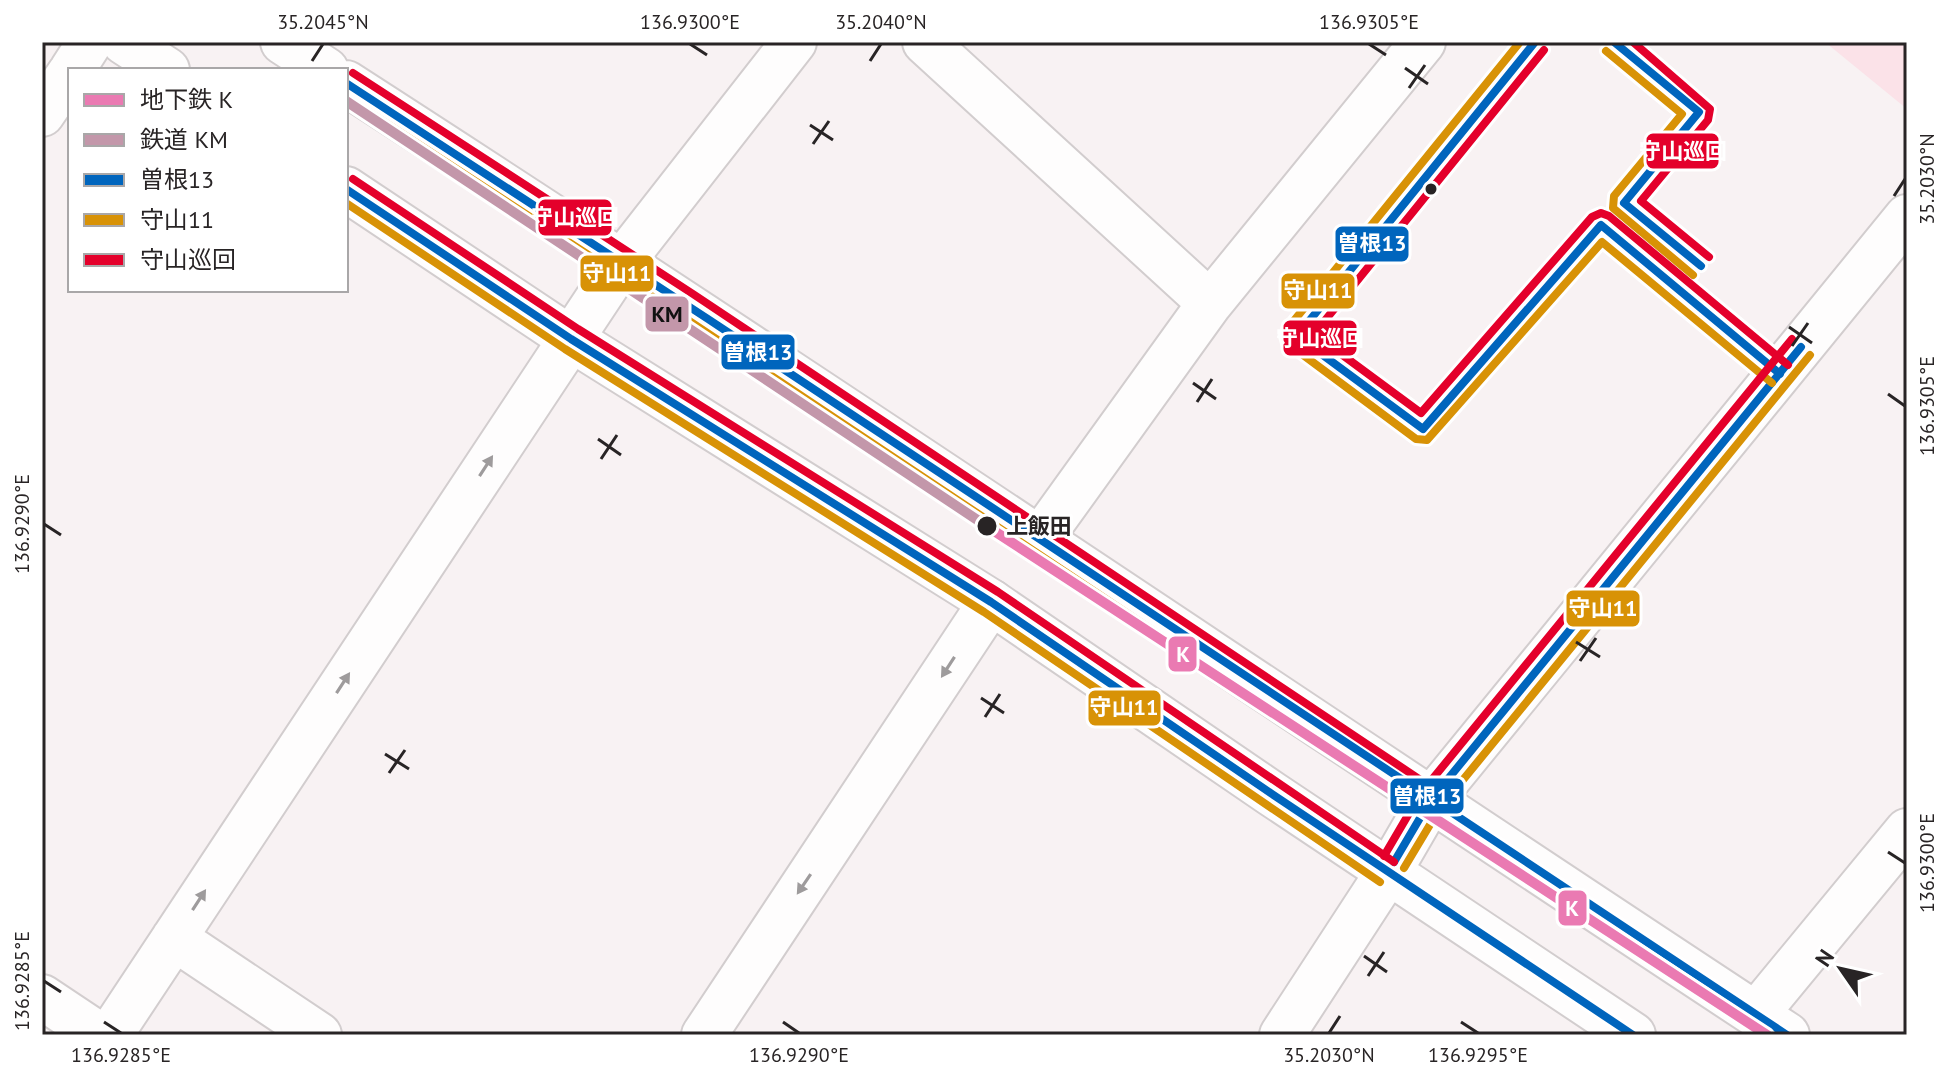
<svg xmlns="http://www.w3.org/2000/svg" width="1949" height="1077" viewBox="0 0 1949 1077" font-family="'PT Sans','Noto Sans JP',sans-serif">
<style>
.green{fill:#fbe2e8}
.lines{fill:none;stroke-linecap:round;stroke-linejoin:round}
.street-casing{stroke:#d2cdce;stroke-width:48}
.secondary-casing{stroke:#d2cdce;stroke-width:48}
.street{stroke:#fefdfd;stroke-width:44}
.secondary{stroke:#fefdfd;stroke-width:44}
.bus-1-casing{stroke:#fff;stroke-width:14}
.bus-2-casing{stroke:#fff;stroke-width:14}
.bus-3-casing{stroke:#fff;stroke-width:14}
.bus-1{stroke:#0065bd;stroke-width:8}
.bus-2{stroke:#d89206;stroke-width:8}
.bus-3{stroke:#e4002b;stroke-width:8}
.rail-1-casing{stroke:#fff;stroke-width:16}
.rail-1{stroke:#c397aa;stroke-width:10}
.metro-1-casing{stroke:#fff;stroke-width:16}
.metro-1{stroke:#ea7ab2;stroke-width:10}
.oneway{fill:#9e9b9c}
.ticks{fill:none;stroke:#282425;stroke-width:3}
.bus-dot{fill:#282425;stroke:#fff;stroke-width:3}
.labels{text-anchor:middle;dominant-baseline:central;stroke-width:6;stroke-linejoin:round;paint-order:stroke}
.stop-label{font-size:22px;font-weight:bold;fill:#282425;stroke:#fff;text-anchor:start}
.line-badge{stroke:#fff;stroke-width:3}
.badge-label{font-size:22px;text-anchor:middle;font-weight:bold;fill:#fff}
.pale-badge-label{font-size:22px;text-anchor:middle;font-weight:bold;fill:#111}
.neatline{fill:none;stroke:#282425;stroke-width:3}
.ticks-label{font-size:20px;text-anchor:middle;fill:#282425}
</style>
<rect width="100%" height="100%" fill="#f8f2f3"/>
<!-- green -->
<path class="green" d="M1825 42H1907V109Z"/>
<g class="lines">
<!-- street casing -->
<g class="street-casing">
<path id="street" d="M925 42 1210 303
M72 70 90 42
M42 114 70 73
M1040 539 1210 303 1423 42
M174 938 319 1035
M42 997 99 1035
M1756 1014 1907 831
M110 1035 622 262 794 42
M704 1035 991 602"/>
</g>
<!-- secondary casing -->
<g class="secondary-casing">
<path id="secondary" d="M124 42 167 70
M283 42 326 70
M346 83C830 395 1306 719 1787 1035
M346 189 571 339 991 602 1272 794 1633 1035
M1282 1035 1394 863 1430 801 1907 217"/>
</g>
<!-- street -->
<use href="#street" class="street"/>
<!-- secondary -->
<use href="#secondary" class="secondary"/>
<!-- bus-1 casing -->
<g class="bus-1-casing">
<path id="bus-1" d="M1535 42 1297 336 1423 429 1601 225 1780 374
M1614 42 1699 112 1624 203 1701 266
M346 83 708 319 1787 1035
M346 189 571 339 991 602 1272 794 1633 1035
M1394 862 1430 801 1801 347"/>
</g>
<!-- bus-2 casing -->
<g class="bus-2-casing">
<path id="bus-2" d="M1520 42 1288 328 1285 336 1287 343 1416 439 1427 440 1602 242 1772 383
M1606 51 1682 114 1614 196 1613 208 1693 275
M346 97 679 314 1423 811
M346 203 565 349 984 612 1380 882
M1404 868 1440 808 1810 355"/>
</g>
<!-- bus-3 casing -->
<g class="bus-3-casing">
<path id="bus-3" d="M1633 42 1710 109 1708 120 1641 201 1709 257
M1544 50 1314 334 1421 413 1592 217 1601 213 1609 216 1788 365
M353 73 693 294 1437 791
M353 179 578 329 998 592 1394 862
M1384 856 1421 793 1792 339"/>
</g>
<!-- bus-1 -->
<use href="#bus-1" class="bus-1"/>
<!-- bus-2 -->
<use href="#bus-2" class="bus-2"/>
<!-- bus-3 -->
<use href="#bus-3" class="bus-3"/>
<!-- rail-1 casing -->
<g class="rail-1-casing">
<path id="rail-1" d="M346 101 988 527"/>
</g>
<!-- rail-1 -->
<use href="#rail-1" class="rail-1"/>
<!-- metro-1 casing -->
<g class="metro-1-casing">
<path id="metro-1" d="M988 527 1767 1035"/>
</g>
<!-- metro-1 -->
<use href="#metro-1" class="metro-1"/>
</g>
<!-- one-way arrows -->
<defs><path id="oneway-solid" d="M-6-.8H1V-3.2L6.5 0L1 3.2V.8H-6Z" transform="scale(2)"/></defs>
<g class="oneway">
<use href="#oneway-solid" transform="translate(486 466) rotate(-57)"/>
<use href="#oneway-solid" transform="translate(948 667) rotate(123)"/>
<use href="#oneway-solid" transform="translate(343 683) rotate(-57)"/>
<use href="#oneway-solid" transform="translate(804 884) rotate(124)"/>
<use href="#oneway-solid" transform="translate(199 900) rotate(-57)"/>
</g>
<!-- ticks -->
<path class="ticks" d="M690 44 707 55M1369 44 1386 55M312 61 323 44M870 61 881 44M1405 68 1428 84M1409 88 1425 65M810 125 833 140M813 144 829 121M1894 196 1905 179M1789 327 1812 343M1792 346 1808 323M1193 383 1216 399M1888 394 1905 406M1197 402 1212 379M598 439 621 455M601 459 617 435M44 524 61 535M1576 642 1600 657M1580 661 1596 638M981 698 1004 713M985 717 1000 694M385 754 409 769M389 773 405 750M1888 852 1905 863M1364 956 1387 972M1368 976 1384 952M44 981 61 992M104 1022 121 1033M783 1022 799 1033M1461 1022 1478 1033M1329 1033 1340 1016"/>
<!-- markers -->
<g class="bus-dot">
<circle cx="1431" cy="189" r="7"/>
<circle cx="987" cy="526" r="11"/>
</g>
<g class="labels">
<!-- stop labels -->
<g class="stop-label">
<text x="1006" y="526">上飯田</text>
</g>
</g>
<g class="line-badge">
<rect x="1645" y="132" width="75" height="38" rx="8" fill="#e4002b"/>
<rect x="537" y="198" width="76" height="39" rx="8" fill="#e4002b"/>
<rect x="1334" y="225" width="76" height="38" rx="8" fill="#0065bd"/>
<rect x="579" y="254" width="76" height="39" rx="8" fill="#d89206"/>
<rect x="1280" y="272" width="76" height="38" rx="8" fill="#d89206"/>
<rect x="644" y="295" width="46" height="38" rx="8" fill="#c397aa"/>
<rect x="1282" y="319" width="76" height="38" rx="8" fill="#e4002b"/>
<rect x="720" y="333" width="76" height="38" rx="8" fill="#0065bd"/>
<rect x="1565" y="589" width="76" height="39" rx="8" fill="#d89206"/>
<rect x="1167" y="635" width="31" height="38" rx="8" fill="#ea7ab2"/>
<rect x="1087" y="689" width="75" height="38" rx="8" fill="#d89206"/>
<rect x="1389" y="777" width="76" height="38" rx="8" fill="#0065bd"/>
<rect x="1557" y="889" width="31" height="38" rx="8" fill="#ea7ab2"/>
</g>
<g class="badge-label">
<text x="1683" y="159">守山巡回</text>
<text x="575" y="225">守山巡回</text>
<text x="1372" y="251">曽根13</text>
<text x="617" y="281">守山11</text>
<text x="1318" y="298">守山11</text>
<text x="1320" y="346">守山巡回</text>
<text x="758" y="360">曽根13</text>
<text x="1603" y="616">守山11</text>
<text x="1183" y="662">K</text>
<text x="1124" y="715">守山11</text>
<text x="1427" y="804">曽根13</text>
<text x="1572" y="916">K</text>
</g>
<g class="pale-badge-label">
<text x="667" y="322">KM</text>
</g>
<!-- border -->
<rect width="1949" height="1077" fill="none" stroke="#ffffff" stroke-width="88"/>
<!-- legend -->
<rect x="68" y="68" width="280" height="224" fill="#ffffff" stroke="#a9a7a8" stroke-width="2"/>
<rect x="84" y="94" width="40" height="12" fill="#ea7ab2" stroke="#a9a7a8" stroke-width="2"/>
<text x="140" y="108" font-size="24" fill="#282425">地下鉄 K</text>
<rect x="84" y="134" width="40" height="12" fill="#c397aa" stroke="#a9a7a8" stroke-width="2"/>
<text x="140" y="148" font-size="24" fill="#282425">鉄道 KM</text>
<rect x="84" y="174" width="40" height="12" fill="#0065bd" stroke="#a9a7a8" stroke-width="2"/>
<text x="140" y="188" font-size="24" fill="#282425">曽根13</text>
<rect x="84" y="214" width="40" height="12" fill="#d89206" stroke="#a9a7a8" stroke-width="2"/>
<text x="140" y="228" font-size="24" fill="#282425">守山11</text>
<rect x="84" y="254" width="40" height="12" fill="#e4002b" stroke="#a9a7a8" stroke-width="2"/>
<text x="140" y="268" font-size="24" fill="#282425">守山巡回</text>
<!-- north arrow -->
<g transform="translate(1841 969) rotate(304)" stroke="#ffffff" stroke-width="6" paint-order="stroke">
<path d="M0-6L14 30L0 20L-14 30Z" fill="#282425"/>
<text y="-12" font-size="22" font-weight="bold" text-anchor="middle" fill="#282425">N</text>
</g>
<rect x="44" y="44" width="1861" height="989" class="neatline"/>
<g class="ticks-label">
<text x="323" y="29">35.2045°N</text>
<text x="690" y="29">136.9300°E</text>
<text x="881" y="29">35.2040°N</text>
<text x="1369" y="29">136.9305°E</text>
<text transform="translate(1927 179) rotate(-90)" y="7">35.2030°N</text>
<text transform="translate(1927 406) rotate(-90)" y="7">136.9305°E</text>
<text transform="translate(22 524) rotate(-90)" y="7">136.9290°E</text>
<text transform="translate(1927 863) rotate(-90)" y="7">136.9300°E</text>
<text transform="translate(22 981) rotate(-90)" y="7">136.9285°E</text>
<text x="121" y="1062">136.9285°E</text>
<text x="799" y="1062">136.9290°E</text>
<text x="1329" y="1062">35.2030°N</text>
<text x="1478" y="1062">136.9295°E</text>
</g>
</svg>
